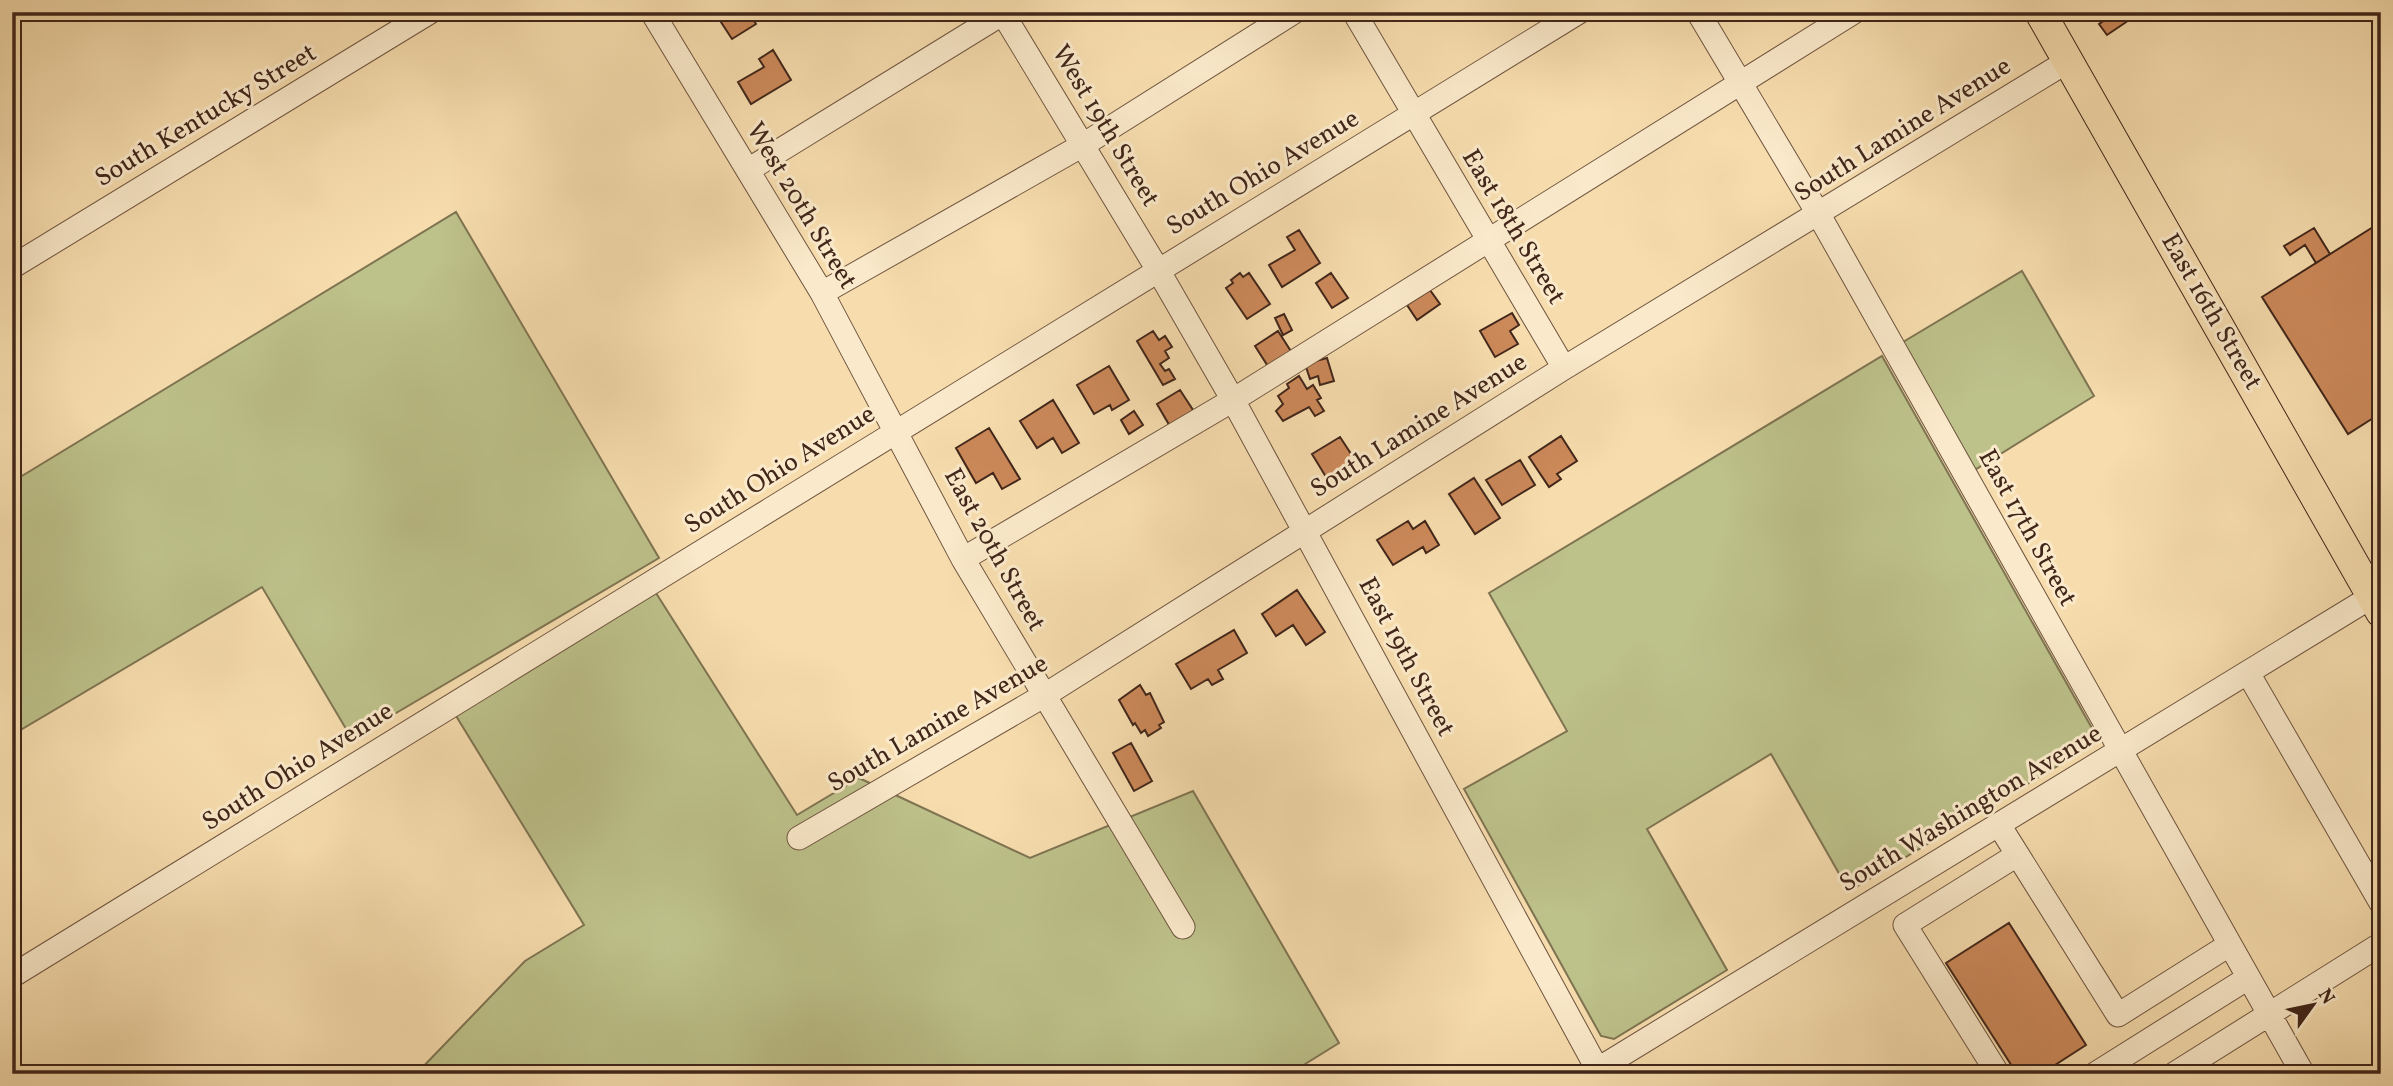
<svg xmlns="http://www.w3.org/2000/svg" width="2393" height="1086" viewBox="0 0 2393 1086" font-family="Vollkorn,serif">
<style>
.green{fill:#bdc18a;stroke:#7f7452;stroke-width:2}
.building{fill:#cc895a;stroke:#41261a;stroke-width:2}
.lines{fill:none;stroke-linecap:round;stroke-linejoin:round}
.minor-casing{stroke:#6e543f;stroke-width:25}
.major-casing{stroke:#41261a;stroke-width:32}
.minor{stroke:#fae9ca;stroke-width:23}
.major{stroke:#f7ddae;stroke-width:30}
.labels{text-anchor:middle;dominant-baseline:central;stroke-width:6;stroke-linejoin:round;paint-order:stroke}
.street-label{font-size:26px;fill:#41261a;stroke:#fae9ca}
</style>
<rect width="100%" height="100%" fill="#f7ddae"/>
<filter id="stains"><feTurbulence type="fractalNoise" baseFrequency=".00286" numOctaves="4"/><feColorMatrix values="0 0 0 0 .2 0 0 0 0 .09 0 0 0 0 .02 0 0 0 .5 -.17"/></filter>
<radialGradient id="worn" r=".72"><stop offset=".6" stop-color="#630" stop-opacity="0"/><stop offset="1" stop-color="#630" stop-opacity=".3"/></radialGradient>
<!-- green -->
<path class="green" d="M456 212 659 558 352 739 262 587 12 735V482Z
M2022 271 2094 396 1973 471 1898 345Z
M1882 356 2093 730 2091 746 1849 891 1771 754 1647 829 1727 970 1614 1039 1601 1036 1464 789 1567 731 1489 593Z
M649 582 797 815 859 778 1030 858 1193 791 1339 1043 1289 1074H416L525 961 584 925 450 706Z"/>
<!-- building -->
<path class="building" d="M730 12H749L756 24 732 39 719 19Z
M2117 12H2141L2107 35 2099 24Z
M773 50 791 80 751 104 738 82 764 67 759 59Z
M2381 222V413L2348 434 2262 297Z
M2314 228 2330 254 2316 263 2305 245 2290 255 2284 246Z
M1299 230 1320 263 1282 287 1269 265 1295 250 1287 237Z
M1240 273 1243 277 1249 273 1270 304 1247 319 1226 288 1233 283 1231 280Z
M1331 273 1348 298 1332 308 1316 283Z
M1430 290 1440 304 1417 320 1407 305Z
M1512 313 1519 325 1510 331 1518 344 1495 357 1480 331Z
M1284 314 1292 330 1283 335 1275 318Z
M1153 331 1159 340 1165 336 1172 347 1165 351 1169 358 1160 364 1165 371 1169 369 1175 379 1163 385 1137 341Z
M1278 331 1294 356 1271 371 1255 346Z
M1327 358 1334 381 1320 385 1318 376 1310 379 1305 364Z
M1109 366 1129 400 1112 410 1110 405 1094 414 1077 385Z
M1299 376 1307 389 1313 385 1321 398 1317 400 1324 411 1315 416 1309 407 1283 421 1276 411 1283 404 1278 396 1289 388 1287 384Z
M1180 390 1195 413 1171 428 1157 404Z
M1053 400 1079 443 1062 453 1053 438 1037 448 1020 421Z
M1134 411 1143 425 1129 434 1121 420Z
M989 428 1020 479 1002 489 993 473 976 483 956 448Z
M1561 436 1577 461 1557 474 1561 479 1549 487 1529 457Z
M1340 437 1355 460 1326 477 1312 454Z
M1520 460 1535 485 1502 505 1486 480Z
M1474 478 1500 518 1475 534 1449 494Z
M1408 521 1413 529 1425 521 1439 545 1426 553 1423 547 1393 565 1377 540Z
M1297 590 1325 632 1306 645 1293 625 1276 636 1262 614Z
M1234 630 1247 653 1218 670 1223 679 1212 685 1208 679 1191 689 1176 664Z
M1140 685 1146 695 1150 693 1164 722 1159 725 1161 728 1148 736 1145 730 1141 733 1135 723 1133 725 1119 700Z
M1131 743 1152 781 1134 791 1113 753Z
M2009 923 2086 1045 2041 1074H2017L1946 963Z"/>
<g class="lines">
<!-- minor casing -->
<g class="minor-casing">
<path id="minor" d="M652 12 822 293 963 559 1183 927
M1002 12 1158 270 1233 400 1600 1074
M1354 12 1564 368
M1698 12 1819 215 2303 1074
M748 170 1005 12
M12 267 430 12
M822 293 1083 145 1294 12
M963 559 1233 400 1854 12
M2248 673 2381 903
M1999 825 2118 1015 2229 945
M799 838 1045 695 1564 368 2068 61
M12 976 1579 12
M1590 1074 2381 591
M1998 1074 1905 925 2017 855
M2095 1074 2248 978
M2174 1074 2381 944"/>
</g>
<!-- major casing -->
<g class="major-casing">
<path id="major" d="M2040 12 2381 612"/>
</g>
<!-- minor -->
<use href="#minor" class="minor"/>
<!-- major -->
<use href="#major" class="major"/>
</g>
<g class="labels">
<!-- street labels -->
<g class="street-label">
<text transform="translate(206 116) rotate(-31)">South Kentucky Street</text>
<text transform="translate(1105 126) rotate(59)">West 19th Street</text>
<text transform="translate(1903 130) rotate(-32)">South Lamine Avenue</text>
<text transform="translate(1263 173) rotate(-31)">South Ohio Avenue</text>
<text transform="translate(801 206) rotate(59)">West 20th Street</text>
<text transform="translate(1513 227) rotate(59)">East 18th Street</text>
<text transform="translate(2211 312) rotate(60)">East 16th Street</text>
<text transform="translate(1419 426) rotate(-32)">South Lamine Avenue</text>
<text transform="translate(780 470) rotate(-32)">South Ohio Avenue</text>
<text transform="translate(2027 528) rotate(61)">East 17th Street</text>
<text transform="translate(994 550) rotate(61)">East 20th Street</text>
<text transform="translate(1406 657) rotate(62)">East 19th Street</text>
<text transform="translate(938 724) rotate(-30)">South Lamine Avenue</text>
<text transform="translate(298 767) rotate(-32)">South Ohio Avenue</text>
<text transform="translate(1971 809) rotate(-31)">South Washington Avenue</text>
</g>
</g>
<!-- margin -->
<rect width="2393" height="1086" fill="none" stroke="#f7ddae" stroke-width="42"/>
<rect x="14" y="14" width="2365" height="1058" fill="none" stroke="#41261a" stroke-width="3.5"/>
<rect x="21" y="21" width="2351" height="1044" fill="none" stroke="#41261a" stroke-width="2"/>
<!-- north arrow -->
<g transform="translate(2313 1005) rotate(57)" stroke="#fae9ca" stroke-width="5" paint-order="stroke">
<path d="M0-5L12 26L0 18L-12 26Z" fill="#41261a"/>
<text y="-10" font-size="19" font-weight="bold" text-anchor="middle" fill="#41261a">N</text>
</g>
<rect width="100%" height="100%" filter="url(#stains)"/>
<rect width="100%" height="100%" fill="url(#worn)"/>
</svg>
